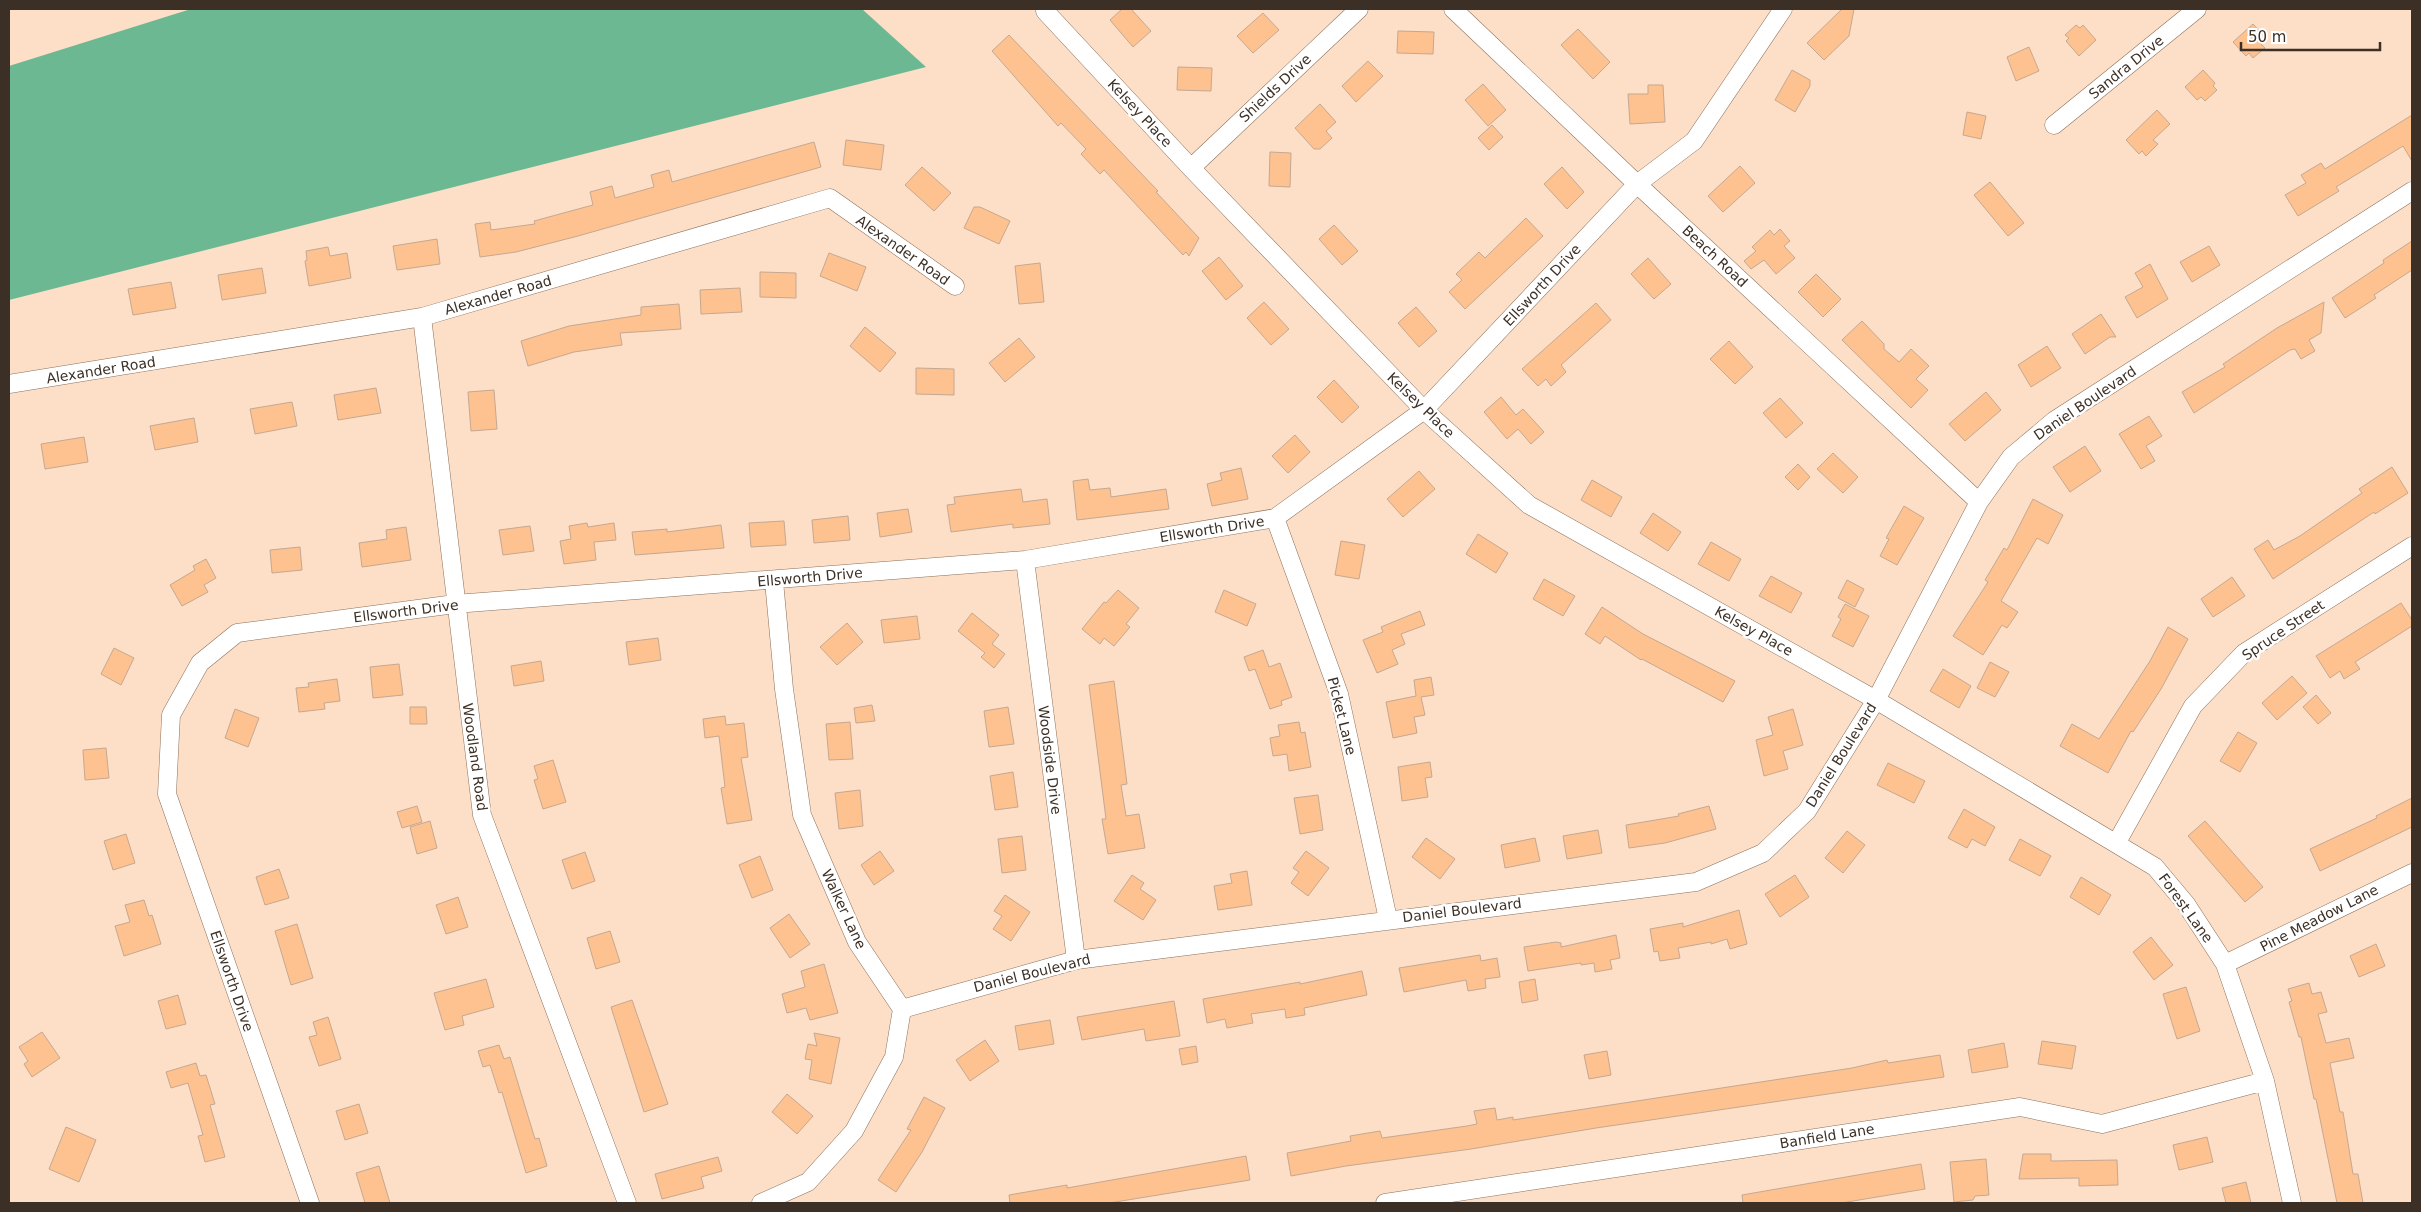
<svg xmlns="http://www.w3.org/2000/svg" width="2421" height="1212" viewBox="0 0 2421 1212" font-family="'DejaVu Sans',sans-serif">
<style>
.forest{fill:#6bb893}
.building{fill:#fec290;stroke:#c5a891}
.lines{fill:none;stroke-linecap:round;stroke-linejoin:round}
.minor-casing{stroke:#8c715b;stroke-width:19}
.minor{stroke:#fff;stroke-width:18}
.labels{text-anchor:middle;dominant-baseline:central;stroke-width:5;stroke-linejoin:round;paint-order:stroke}
.street-label{font-size:14px;fill:#3c3026;stroke:#fff}
</style>
<rect width="100%" height="100%" fill="#fddec6"/>
<!-- forest -->
<path class="forest" d="M191 9H862L926 67 9 300V66Z"/>
<!-- building -->
<path class="building" d="M1122 9H1131L1151 31 1133 47 1110 20Z
M1842 9H1854L1849 36 1824 60 1807 43Z
M1263 13 1279 30 1253 53 1237 36Z
M2253 24 2266 38 2260 43 2265 48 2253 58 2249 53 2246 56 2233 42Z
M2076 25 2080 28 2083 25 2096 40 2079 56 2066 41 2069 38 2065 35Z
M1578 29 1610 62 1593 79 1561 45Z
M1398 31 1434 32 1433 54 1397 53Z
M1009 35 1158 191 1156 192 1199 238 1189 256 1186 252 1183 255 1104 170 1100 174 1081 154 1086 149 1061 123 1058 126 992 51Z
M2029 47 2039 71 2016 81 2007 57Z
M1368 61 1383 76 1356 102 1342 86Z
M1178 67 1212 68 1211 91 1177 90Z
M1792 70 1810 80V86L1795 112 1775 100Z
M2203 70 2215 83 2213 86 2217 90 2205 101 2201 97 2197 100 2185 87Z
M1483 84 1506 110 1488 126 1465 100Z
M1648 85H1663L1665 122 1630 124 1628 94H1648Z
M1320 104 1336 122 1326 131 1332 138 1320 149H1314L1295 128Z
M2157 110 2170 124 2153 140 2158 144 2146 156 2142 151 2139 154 2126 140Z
M1967 112 1986 116 1981 139 1963 135Z
M2412 115V161L2403 146 2336 187 2339 191 2298 216 2285 195 2306 183 2301 175 2321 163 2325 169Z
M1492 125 1503 137 1489 150 1478 138Z
M846 140 884 145 881 170 843 165Z
M814 142 821 167 578 236 516 252 480 257 475 224 490 222 491 230 535 224 534 221 593 205 590 192 612 186 615 198 654 187 651 175 669 170 672 182Z
M1270 152 1291 153 1290 187 1269 186Z
M1740 166 1755 183 1723 212 1708 196Z
M922 167 951 193 934 211 905 185Z
M1562 167 1584 192 1567 209 1544 184Z
M1990 182 2024 223 2008 236 1974 195Z
M974 207H980L1010 221 999 244 964 228Z
M1526 218 1543 236 1465 309 1449 292 1462 280 1456 274 1479 252 1485 258Z
M1334 225 1358 251 1342 265 1319 239Z
M1780 229 1790 241 1784 246 1795 258 1776 274 1764 260 1751 269 1744 261 1756 251 1752 247 1770 230 1774 235Z
M437 239 440 264 397 270 393 246Z
M2412 241V270L2374 295 2376 298 2345 318 2332 298 2384 263 2383 260Z
M2209 246 2220 265 2192 282 2180 262Z
M328 247 330 256 347 253 351 278 309 286 305 261 307 260 306 251Z
M829 253 866 267 857 291 820 276Z
M1219 257 1243 286 1226 300 1202 271Z
M1648 258 1671 284 1654 299 1631 274Z
M1040 263 1044 302 1019 304 1015 266Z
M2150 264 2168 299 2137 318 2125 297 2143 287 2135 273Z
M262 268 266 293 222 300 218 275Z
M760 272 796 273V298L760 297Z
M1816 274 1841 299 1823 317 1798 292Z
M171 282 176 308 133 315 128 289Z
M740 288 742 312 701 314 700 290Z
M1264 302 1289 329 1271 345 1247 318Z
M2324 302 2321 333 2309 340 2315 351 2301 359 2295 349 2290 350 2194 413 2182 392 2225 367 2223 364 2277 328Z
M1596 303 1611 320 1561 365 1566 372 1551 386 1546 379 1538 386 1522 369Z
M679 304 681 329 620 333 622 345 574 352 528 366 521 341 569 326 641 315V307Z
M1416 307 1437 331 1419 347 1398 323Z
M2101 314 2116 337H2110L2085 354 2072 334Z
M1862 321 1884 344V349L1899 362 1911 349 1929 366 1916 379 1928 390 1911 408 1842 340Z
M865 327 896 353 880 372 850 346Z
M1019 338 1035 357 1005 382 989 363Z
M1729 341 1753 367 1735 384 1710 359Z
M2047 346 2061 368 2031 387 2018 365Z
M916 368 954 369V395L916 394Z
M1334 380 1359 407 1342 423 1317 397Z
M376 388 381 413 338 420 334 395Z
M494 390 497 429 471 431 468 392Z
M1986 392 2001 410 1965 441 1949 424Z
M1501 397 1516 415 1523 409 1544 432 1531 444 1518 429 1507 439 1484 412Z
M1780 398 1803 423 1786 438 1763 413Z
M292 402 297 426 255 434 250 409Z
M2149 416 2162 436 2146 446 2155 461 2141 469 2119 434Z
M194 418 198 442 155 450 150 426Z
M1295 435 1310 452 1288 473 1272 456Z
M84 437 88 462 45 469 41 444Z
M2085 446 2101 471 2070 492 2053 467Z
M1833 453 1858 477 1843 493 1817 469Z
M1798 464 1810 477 1798 490 1785 477Z
M2392 467 2408 493 2375 514 2374 512 2273 579 2254 549 2268 540 2274 550 2300 536 2362 493 2359 489Z
M1241 468 1248 499 1212 506 1207 484 1222 480 1220 473Z
M1419 471 1435 489 1403 517 1387 499Z
M1088 479 1090 490 1110 488 1111 497 1166 489 1169 509 1077 520 1073 481Z
M1592 480 1622 497 1611 517 1581 500Z
M1021 489 1023 502 1047 499 1050 524 1013 528V524L951 532 947 505 955 504 954 497Z
M2033 499 2063 515 2048 544 2037 538 2001 601 2018 612 2007 628 2002 625 1983 655 1953 636 1988 582 1985 580 2004 548 2007 550Z
M1904 506 1924 518 1897 565 1880 556 1889 539 1886 538Z
M908 509 912 532 880 537 877 513Z
M1653 513 1681 532 1668 551 1640 533Z
M848 516 850 540 814 543 812 520Z
M784 521 786 545 751 547 749 523Z
M587 523 588 527 614 523 616 540 594 542 596 560 564 564 560 541 571 539 569 526Z
M721 525 724 548 635 555 632 532 667 529V532Z
M530 526 534 551 503 555 499 530Z
M406 527 411 560 362 567 359 543 387 539 386 530Z
M1478 534 1508 553 1496 573 1466 554Z
M1341 541 1365 545 1359 579 1335 575Z
M1711 542 1741 559 1729 581 1698 564Z
M300 547 302 570 272 573 270 550Z
M206 559 216 578 204 585 208 592 182 606 170 585 195 570 193 566Z
M1771 576 1802 593 1791 613 1759 596Z
M2232 577 2245 596 2213 617 2201 599Z
M1544 579 1575 596 1563 616 1533 599Z
M1847 580 1864 589 1855 607 1838 598Z
M1118 590 1139 608 1126 624 1130 627 1114 646 1104 638 1100 644 1082 629 1104 602 1106 603Z
M1224 590 1256 604 1247 626 1215 612Z
M2401 603 2412 620V626L2355 662 2360 669 2344 679 2340 671 2330 678 2316 656Z
M1845 604 1869 616 1853 647 1832 636 1841 619 1838 617Z
M1602 607 1643 634 1735 681 1723 702 1642 659 1641 660 1605 636 1600 644 1585 634Z
M1420 611 1425 625 1401 634 1405 644 1392 650 1398 664 1377 673 1363 640 1383 632 1381 627Z
M972 613 999 635 992 644 1005 654 994 668 981 657 985 653 958 631Z
M917 616 920 639 884 643 881 620Z
M847 623 863 642 837 665 820 647Z
M2168 627 2188 639 2161 689 2133 732 2131 731 2108 773 2060 746 2072 724 2099 739 2150 661Z
M658 638 661 660 629 665 626 642Z
M114 648 134 658 121 685 101 674Z
M1263 650 1269 667 1280 663 1292 697 1281 701 1282 705 1270 709 1255 669 1249 671 1244 657Z
M541 661 544 681 514 686 511 666Z
M1990 662 2009 672 1995 697 1977 688Z
M399 664 403 695 373 698 370 667Z
M1943 669 1971 686 1959 708 1930 691Z
M2292 676 2307 693 2277 720 2262 703Z
M1431 677 1434 695 1421 697 1425 715 1414 717 1417 733 1393 738 1386 702 1416 696 1414 680Z
M337 679 340 701 324 703 325 709 299 712 296 688 309 687 308 683Z
M1114 681 1127 784 1121 785 1126 816 1139 814 1145 848 1108 854 1102 819H1106L1089 685Z
M2316 695 2331 713 2318 724 2303 707Z
M872 705 875 721 856 723 854 708Z
M410 707H426L427 724H410Z
M1008 707 1014 744 989 747 984 711Z
M235 709 259 718 248 747 225 738Z
M1793 709 1803 745 1783 751 1788 769 1764 776 1756 740 1773 735 1768 717Z
M725 716 726 725 744 723 748 757 741 758 752 820 727 824 721 788 725 787 719 736 705 738 703 719Z
M850 722 853 759 829 760 826 724Z
M1299 722 1301 733 1305 732 1311 767 1289 771 1287 754 1273 756 1270 738 1280 736 1278 725Z
M2238 732 2257 743 2240 772 2220 761Z
M106 748 109 778 85 780 83 750Z
M553 760 566 802 543 809 534 780 538 779 534 766Z
M1430 762 1432 777 1425 778 1428 797 1402 801 1398 767Z
M1888 763 1925 781 1914 803 1877 785Z
M1013 772 1018 807 995 810 990 776Z
M860 790 863 826 839 829 835 793Z
M1318 795 1323 830 1300 834 1294 798Z
M2412 798V827L2320 871 2310 849 2377 818 2376 816Z
M417 806 422 822 402 828 397 812Z
M1709 806 1716 829 1665 843 1629 848 1626 825 1679 816 1678 814Z
M1964 809 1995 827 1985 846 1972 839 1967 848 1948 838Z
M430 821 437 848 417 854 410 827Z
M2205 821 2263 887 2245 902 2188 836Z
M1598 830 1602 853 1567 859 1563 836Z
M1847 831 1865 845 1843 873 1825 858Z
M126 834 135 863 113 870 104 841Z
M1022 836 1026 870 1002 873 998 839Z
M1426 838 1455 859 1440 879 1412 857Z
M1535 838 1540 861 1505 868 1501 845Z
M2020 839 2051 856 2040 876 2009 860Z
M880 851 894 871 874 885 861 865Z
M1306 851 1329 868 1308 896 1291 883 1299 872 1293 868Z
M585 852 595 881 572 889 562 860Z
M760 856 773 890 752 898 739 865Z
M279 869 289 898 265 905 256 877Z
M1247 871 1252 905 1218 910 1214 886 1232 883 1230 874Z
M1132 875 1144 883 1140 889 1156 900 1143 920 1114 901Z
M1795 875 1809 897 1780 917 1765 894Z
M2081 877 2111 895 2099 915 2070 897Z
M1005 895 1030 912 1011 941 993 929 1002 916 994 911Z
M458 897 468 927 446 934 436 905Z
M144 900 149 916 152 915 161 944 124 956 115 926 130 922 125 905Z
M1739 910 1747 944 1730 949 1727 939 1711 944V942L1678 948 1680 958 1660 961 1658 951 1654 952 1650 929 1683 923V927Z
M789 914 810 944 790 958 770 928Z
M297 924 313 978 291 985 275 931Z
M610 931 620 962 596 969 587 938Z
M1616 935 1620 958 1610 960 1612 969 1595 972 1594 963 1581 965V963L1528 971 1524 947 1556 942 1561 943V947Z
M2151 937 2173 965 2154 980 2133 952Z
M2376 944 2385 966 2359 977 2350 956Z
M1480 955 1481 961 1497 958 1500 977 1485 979 1486 988 1468 991 1466 980 1404 992 1399 968Z
M824 964 838 1013 810 1020 806 1008 787 1013 782 994 805 987 801 971Z
M1362 971 1367 995 1304 1008 1305 1015 1286 1018 1285 1009 1251 1014 1253 1023 1227 1028 1225 1019 1207 1023 1203 999 1300 982V984Z
M486 979 494 1007 462 1016 464 1025 445 1030 434 993Z
M1535 979 1538 1000 1522 1003 1519 982Z
M2309 983 2312 994 2321 992 2327 1012 2318 1014 2326 1043 2349 1038 2354 1058 2330 1063 2340 1112H2343L2353 1174H2358L2363 1203H2337L2316 1099H2314L2301 1037H2299L2289 1002 2292 1001 2288 989Z
M2186 987 2200 1031 2177 1039 2163 994Z
M178 995 186 1024 166 1029 158 1001Z
M632 1000 668 1104 644 1112 611 1007Z
M1174 1001 1180 1036 1146 1041 1144 1029 1082 1040 1077 1017Z
M328 1017 341 1059 319 1066 309 1037 317 1035 313 1022Z
M1050 1020 1054 1044 1019 1050 1015 1026Z
M42 1032 60 1058 32 1077 24 1064 28 1061 19 1047Z
M814 1033 840 1038 831 1084 809 1079 812 1060 805 1059 808 1044 817 1046Z
M985 1040 999 1061 970 1081 956 1060Z
M2042 1041 2076 1046 2072 1069 2038 1064Z
M2004 1043 2008 1067 1972 1073 1968 1050Z
M499 1045 504 1059 510 1057 535 1139 539 1138 547 1166 526 1173 502 1092 499 1093 490 1065 483 1067 478 1051Z
M1196 1046 1198 1062 1182 1065 1179 1049Z
M1607 1051 1611 1075 1589 1079 1584 1055Z
M1940 1055 1944 1077 1596 1128 1471 1149 1346 1166 1291 1176 1287 1153 1351 1141 1350 1136 1380 1131 1382 1138 1467 1126 1477 1124 1474 1111 1495 1108 1497 1120 1513 1117V1120L1852 1068 1887 1060 1888 1063Z
M196 1063 200 1076 206 1075 215 1104 210 1105 225 1157 205 1162 198 1136 203 1135 188 1083 171 1088 166 1072Z
M787 1094 813 1116 797 1134 772 1112Z
M924 1097 945 1108 922 1152 896 1192 878 1180 911 1130 907 1129Z
M359 1104 368 1133 345 1140 336 1111Z
M66 1127 96 1140 79 1182 49 1169Z
M2207 1137 2213 1162 2179 1170 2173 1145Z
M2023 1154H2051V1161L2117 1160 2118 1185 2079 1186V1178L2019 1179Z
M1246 1156 1250 1180 1109 1203H1010L1009 1195 1067 1185V1188Z
M718 1157 722 1171 701 1177 704 1188 662 1199 655 1174Z
M1986 1159 1989 1195 1975 1196 1973 1200 1954 1202 1950 1162Z
M1921 1164 1925 1189 1841 1203H1743L1742 1195Z
M379 1166 390 1203H365L356 1173Z
M2246 1182 2251 1203H2226L2222 1188Z"/>
<g class="lines">
<!-- minor casing -->
<g class="minor-casing">
<path id="minor" d="M1453 9 1637 184 1979 502
M1045 11 1191 168 1424 410 1529 505 1876 700 2155 867 2186 904 2225 964 2265 1081 2292 1203
M2054 125 2197 9
M1191 168 1359 9
M422 317 482 815 627 1203
M9 384 422 317 830 198 955 286
M1275 518 1339 694 1388 919
M1025 560 1076 960
M2117 842 2193 706 2244 653 2412 546
M2225 964 2412 873
M902 1009 1076 960 1696 882 1763 853 1807 811 1876 700 1979 502 2011 457 2055 420 2412 191
M310 1203 167 794 171 715 200 663 237 633 455 604 1025 560 1275 518 1424 410 1637 184 1694 141 1783 9
M761 1203 808 1182 854 1131 894 1057 902 1009 857 942 802 815 784 689 774 581
M1385 1203 2020 1107 2102 1124 2265 1081"/>
</g>
<!-- minor -->
<use href="#minor" class="minor"/>
</g>
<g class="labels">
<!-- street labels -->
<g class="street-label">
<text transform="translate(2126 67) rotate(-39)">Sandra Drive</text>
<text transform="translate(1275 88) rotate(-43)">Shields Drive</text>
<text transform="translate(1140 113) rotate(47)">Kelsey Place</text>
<text transform="translate(903 250) rotate(35)">Alexander Road</text>
<text transform="translate(1715 256) rotate(43)">Beach Road</text>
<text transform="translate(1542 285) rotate(-47)">Ellsworth Drive</text>
<text transform="translate(498 295) rotate(-16)">Alexander Road</text>
<text transform="translate(101 370) rotate(-9)">Alexander Road</text>
<text transform="translate(2085 403) rotate(-34)">Daniel Boulevard</text>
<text transform="translate(1421 405) rotate(44)">Kelsey Place</text>
<text transform="translate(1212 529) rotate(-9)">Ellsworth Drive</text>
<text transform="translate(810 577) rotate(-5)">Ellsworth Drive</text>
<text transform="translate(406 611) rotate(-7)">Ellsworth Drive</text>
<text transform="translate(2283 630) rotate(-34)">Spruce Street</text>
<text transform="translate(1754 631) rotate(29)">Kelsey Place</text>
<text transform="translate(1342 716) rotate(76)">Picket Lane</text>
<text transform="translate(1841 755) rotate(-58)">Daniel Boulevard</text>
<text transform="translate(475 757) rotate(82)">Woodland Road</text>
<text transform="translate(1050 760) rotate(83)">Woodside Drive</text>
<text transform="translate(2186 908) rotate(54)">Forest Lane</text>
<text transform="translate(844 909) rotate(65)">Walker Lane</text>
<text transform="translate(1462 910) rotate(-7)">Daniel Boulevard</text>
<text transform="translate(2319 918) rotate(-27)">Pine Meadow Lane</text>
<text transform="translate(1032 973) rotate(-14)">Daniel Boulevard</text>
<text transform="translate(232 981) rotate(71)">Ellsworth Drive</text>
<text transform="translate(1827 1136) rotate(-9)">Banfield Lane</text>
</g>
</g>
<!-- border -->
<rect width="2421" height="1212" fill="none" stroke="#3c3026" stroke-width="20"/>
<!-- scale -->
<path d="M2241 42v8h139v-8" fill="none" stroke="#3c3026" stroke-width="2.5"/>
<text x="2248" y="42" font-size="15" fill="#3c3026" stroke="#ffffff" stroke-width="4" paint-order="stroke">50 m</text>
</svg>
